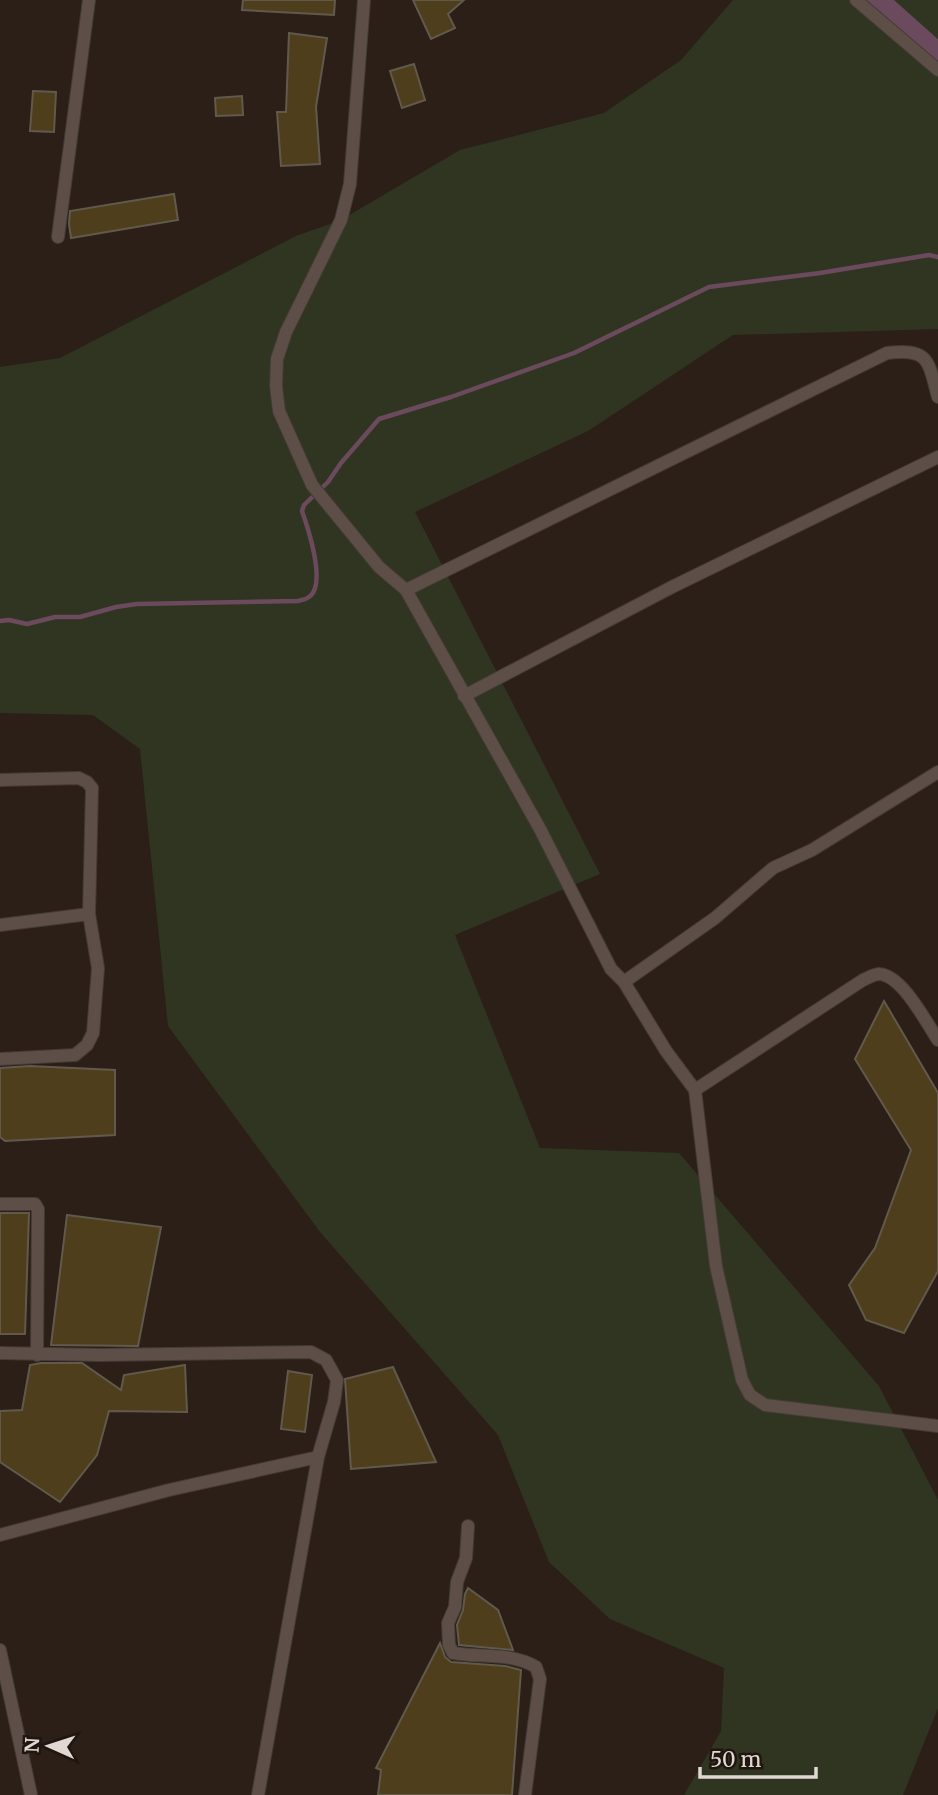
<svg xmlns="http://www.w3.org/2000/svg" width="938" height="1795" viewBox="0 0 938 1795" font-family="Merriweather,serif">
<style>
.green{fill:#2f3520}
.lines{fill:none;stroke-linecap:round;stroke-linejoin:round}
.stream{stroke:#6c4a5e;stroke-width:4.5}
.river{stroke:#6c4a5e;stroke-width:28}
.building{fill:#4e3e1b;stroke:#615a4c;stroke-width:2}
.minor-casing{stroke:#443b36;stroke-width:14}
.minor{stroke:#5d4f47;stroke-width:12}
</style>
<rect width="100%" height="100%" fill="#2b1f18"/>
<!-- green -->
<path class="green" d="M733 0H938V329L733 335 588 431 415 512 600 874 455 935 540 1148 679 1153 879 1386 938 1500V1708L903 1795H684L721 1731 724 1668 610 1619 549 1562 498 1435 320 1232 168 1026 140 749 93 715 0 713V367L60 358 296 236 341 220 460 150 604 113 681 60Z"/>
<g class="lines">
<!-- stream -->
<path class="stream" d="M0 621 9 620 27 624 55 617H80L116 607 137 604 298 601C301 600 305 600 309 597 327 585 308 528 302 511L304 505 328 482 341 463 379 419 451 397 574 353 709 287 820 273 929 255 938 257"/>
<!-- river -->
<path class="river" d="M873 0 938 58"/>
</g>
<!-- building -->
<path class="building" d="M243 0H335L334 15 242 10Z
M413 0H464L448 14 455 28 431 39Z
M289 33 327 38 316 107 320 164 281 166 277 112H286Z
M414 64 425 100 402 108 390 71Z
M33 91 56 92 54 132 30 131Z
M242 96 243 115 216 116 215 98Z
M174 194 178 220 71 238 69 224 70 211Z
M884 1001 938 1093V1271L904 1333 866 1320 849 1285 875 1248 911 1150 855 1059Z
M30 1066 115 1070V1135L5 1141 0 1137V1068Z
M0 1213H29L25 1334H0Z
M67 1215 161 1227 138 1346 51 1345Z
M41 1363H82L121 1390 124 1375 185 1365 187 1412 109 1411 97 1455 60 1502 0 1462V1411L22 1410 30 1365Z
M393 1367 436 1462 351 1469 345 1379Z
M288 1371 312 1375 305 1432 281 1429Z
M468 1588 498 1610 513 1650 459 1645 457 1625 463 1610 465 1594Z
M440 1643 445 1657 451 1662 505 1666 521 1670 512 1795H378L381 1770 376 1768Z"/>
<g class="lines">
<!-- minor casing -->
<g class="minor-casing">
<path id="minor" d="M364 0 350 184 341 220 286 332 277 359 276 386 279 411 312 485 379 567 406 590 540 829 611 969 624 982 666 1051 695 1090 716 1266 742 1380 750 1395 765 1405 938 1426
M856 0 938 70
M58 237 89 0
M406 590 887 353C929 348 928 360 938 397
M464 696 672 587 938 457
M0 780 79 778 87 782 92 788 89 914 98 968 93 1033 87 1045 75 1055 0 1059
M0 925 89 914
M624 982 715 918 773 868 812 850 938 772
M695 1090 863 980C868 978 874 974 879 974 902 975 926 1022 938 1040
M0 1204H35L38 1209 37 1355
M0 1353 100 1355 311 1352 326 1360 337 1380 334 1402 318 1457 258 1795
M468 1526 466 1558 457 1582 455 1607 448 1623 449 1645 453 1653C481 1658 511 1652 536 1667L540 1679 525 1795
M0 1535 169 1490 318 1457
M0 1650 31 1795"/>
</g>
<!-- minor -->
<use href="#minor" class="minor"/>
</g>
<!-- north arrow -->
<g transform="translate(49 1746) rotate(273)" stroke="#21160f" stroke-width="5" paint-order="stroke">
<path d="M0-5L12 26L0 18L-12 26Z" fill="#e1d8d3"/>
<text y="-10" font-size="19" font-weight="bold" text-anchor="middle" fill="#e1d8d3">N</text>
</g>
<!-- scale -->
<path d="M700 1767v10h116v-10" fill="none" stroke="#e1d8d3" stroke-width="3.5"/>
<text x="710" y="1767" font-size="21" fill="#e1d8d3" stroke="#21160f" stroke-width="5" paint-order="stroke">50 m</text>
</svg>
